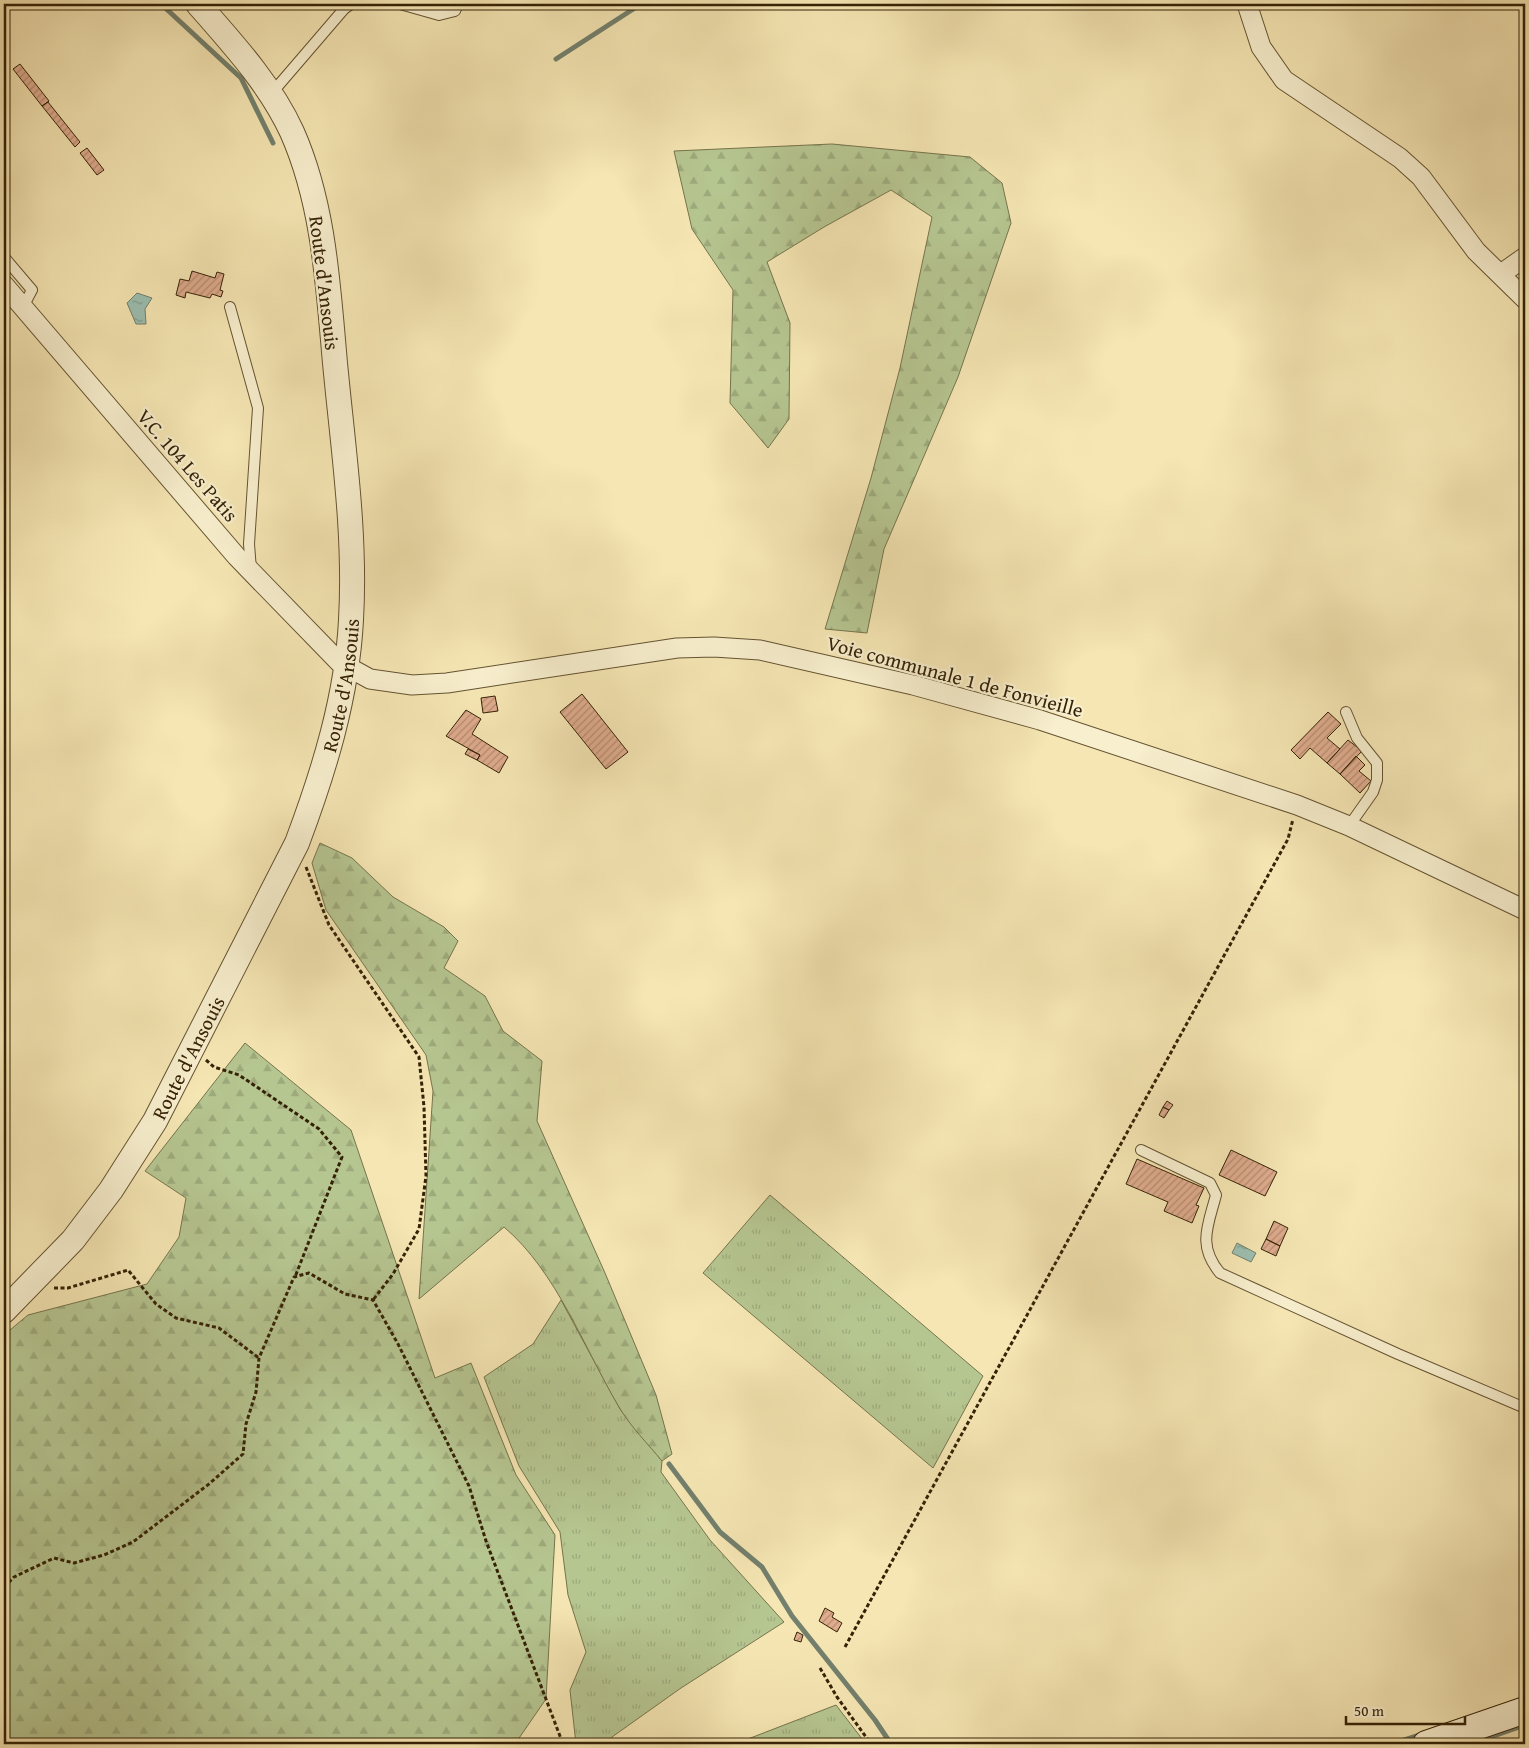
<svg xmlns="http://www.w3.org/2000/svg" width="1529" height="1748" viewBox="0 0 1529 1748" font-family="'Gentium Book Plus',serif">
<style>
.grass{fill:url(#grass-tufts);stroke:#76744c}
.forest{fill:url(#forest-firs);stroke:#76744c}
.water{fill:url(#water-ripples);stroke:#73806d}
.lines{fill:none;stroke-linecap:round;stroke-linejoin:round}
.stream{stroke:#73806d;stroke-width:5}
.building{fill:url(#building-hatch);stroke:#352206}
.service-casing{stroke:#655331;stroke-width:12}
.minor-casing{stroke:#655331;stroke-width:21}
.tertiary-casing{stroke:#655331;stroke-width:26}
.secondary-casing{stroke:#352206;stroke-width:28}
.path{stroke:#352206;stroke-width:3;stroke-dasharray:4 2.5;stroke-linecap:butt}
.service{stroke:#f8efce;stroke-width:10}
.minor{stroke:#f8efce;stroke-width:19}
.tertiary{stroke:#f8efce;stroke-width:24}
.secondary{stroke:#f8efce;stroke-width:26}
.labels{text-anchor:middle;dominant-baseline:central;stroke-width:4.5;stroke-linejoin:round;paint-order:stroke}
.street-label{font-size:20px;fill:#352206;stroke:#f8efce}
</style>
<defs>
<pattern id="grass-tufts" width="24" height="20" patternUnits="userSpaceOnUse" patternTransform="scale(1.25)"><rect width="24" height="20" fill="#b6c691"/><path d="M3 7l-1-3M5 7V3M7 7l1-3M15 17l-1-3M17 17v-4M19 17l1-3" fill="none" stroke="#9daa7c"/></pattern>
<pattern id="forest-firs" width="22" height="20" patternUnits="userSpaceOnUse" patternTransform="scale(1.25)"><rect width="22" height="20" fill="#b6c691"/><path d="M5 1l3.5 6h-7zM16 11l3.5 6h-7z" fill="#9daa7c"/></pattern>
<pattern id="water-ripples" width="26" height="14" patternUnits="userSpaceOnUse" patternTransform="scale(1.25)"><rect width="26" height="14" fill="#9cbfb1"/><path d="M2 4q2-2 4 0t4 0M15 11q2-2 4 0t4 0" fill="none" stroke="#809b8e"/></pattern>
<pattern id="building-hatch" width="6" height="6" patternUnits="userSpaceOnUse" patternTransform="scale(1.25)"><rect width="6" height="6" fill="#dfac8e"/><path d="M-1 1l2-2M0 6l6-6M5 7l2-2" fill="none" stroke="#b68c72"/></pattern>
</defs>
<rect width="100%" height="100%" fill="#f5e6b3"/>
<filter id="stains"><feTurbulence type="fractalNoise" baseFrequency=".004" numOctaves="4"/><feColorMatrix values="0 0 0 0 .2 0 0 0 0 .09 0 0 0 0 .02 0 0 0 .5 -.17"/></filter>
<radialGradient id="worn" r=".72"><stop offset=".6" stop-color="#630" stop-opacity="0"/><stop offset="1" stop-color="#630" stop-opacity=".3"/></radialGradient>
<!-- grass -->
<path class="grass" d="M770 1195 983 1376 933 1468 703 1273Z
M561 1300 620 1409 662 1461 661 1472 710 1540 784 1622 681 1688 612 1737 608 1744H576L570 1690 586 1652 568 1595 560 1532 519 1466 484 1377 533 1344Z
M836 1705 866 1744H735Z"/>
<!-- forest -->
<path class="forest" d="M832 144 970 157 1002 183 1011 223 958 377 884 549 867 633 825 629 871 478 900 368 932 217 891 190 824 227 767 262 790 323 789 419 768 448 730 403 733 290 692 229 674 151Z
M320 843 352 858 393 897 444 927 458 941 444 968 485 996 503 1031 542 1061 537 1121 605 1273 656 1395 672 1454 662 1461C648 1444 630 1426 619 1407 584 1348 557 1272 504 1227L419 1299 433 1091 426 1055 326 910 312 863Z
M245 1043 351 1130 435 1378 471 1363 516 1475 555 1535 546 1699 515 1744H4V1335L28 1315 147 1284 179 1237 186 1198 145 1171Z"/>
<!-- water -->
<path class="water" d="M137 293 152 298 145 309 146 324H136L127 303Z
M1237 1243 1256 1253 1251 1262 1232 1253Z"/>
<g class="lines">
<!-- stream -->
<path class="stream" d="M161 4 241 78 273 143
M556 59 641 4
M669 1464 720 1532 762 1567 792 1616 875 1720 891 1744
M1392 1744 1420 1735
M1471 1744 1525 1725"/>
</g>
<!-- building -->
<path class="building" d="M20 64 49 101 42 106 13 69Z
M48 102 80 142 75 147 42 106Z
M87 148 104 170 97 175 80 153Z
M192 271 215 278 217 272 224 274 220 290 223 291 221 297 212 294 210 298 186 292 185 298 176 295 180 279 189 281Z
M582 694 628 752 606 769 560 712Z
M495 696 498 711 483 713 481 698Z
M466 710 481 719 472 734 508 757 499 773 477 760 480 755 446 736Z
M1328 712 1341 724 1327 738 1340 749 1327 763 1310 748 1300 759 1291 750Z
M1348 740 1362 751 1340 774 1327 763Z
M468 749 480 755 477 760 465 754Z
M1356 756 1365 765 1359 771 1371 781 1360 793 1340 774Z
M1167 1101 1173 1105 1169 1110 1163 1107Z
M1163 1107 1169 1110 1164 1118 1159 1115Z
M1231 1150 1277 1172 1265 1196 1219 1175Z
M1137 1159 1204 1188 1196 1205 1199 1206 1192 1223 1164 1211 1168 1202 1126 1184Z
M1274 1221 1288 1228 1280 1246 1266 1239Z
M1266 1239 1280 1246 1276 1256 1261 1249Z
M825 1608 834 1613 832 1617 842 1623 837 1632 819 1621Z
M797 1632 803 1635 801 1642 794 1640Z"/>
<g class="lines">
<!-- service casing -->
<g class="service-casing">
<path id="service" d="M400 4 439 15 455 11 458 4
M271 94 344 9 351 4
M4 257 32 290 23 307
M230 307 258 408 249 544 251 570
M1346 712 1357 738 1377 763V780L1373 792 1349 826
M1141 1150 1210 1183 1216 1195C1208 1226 1197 1245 1220 1273L1398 1354 1525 1408"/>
</g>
<!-- minor casing -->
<g class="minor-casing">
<path id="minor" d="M1247 4 1261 47 1284 80 1400 158 1421 177 1476 251 1525 299
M1501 274 1525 257
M4 285 237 557 339 662 370 679 412 685 447 683 677 648 714 647 760 650 913 685 1040 720 1297 805 1349 826 1525 910"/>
</g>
<!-- tertiary casing -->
<g class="tertiary-casing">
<g id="tertiary">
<path id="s1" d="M4 1311 73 1240 111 1190 155 1121 297 843C324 771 347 697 351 620 356 534 343 448 335 363 328 285 324 204 292 132 270 84 233 44 198 4"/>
</g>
</g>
<!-- secondary casing -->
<g class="secondary-casing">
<path id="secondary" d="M1426 1744 1525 1710"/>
</g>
<!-- path -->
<path class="path" d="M306 867 329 925 419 1057 424 1107 426 1176 419 1229 393 1274 373 1300
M206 1060 214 1067 239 1075 319 1129 342 1157 295 1277
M54 1288H68L128 1270 156 1304 176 1318 219 1328 259 1358
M4 1587 14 1577 54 1558 74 1563 104 1555 133 1542 209 1484 243 1454 246 1424 256 1392 259 1358 294 1277 309 1273 345 1294 373 1300 398 1344 469 1486 486 1541 563 1744
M845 1647 1288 839 1293 819
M820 1668 837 1697 871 1744"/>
<!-- service -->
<use href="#service" class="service"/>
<!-- minor -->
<use href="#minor" class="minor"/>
<!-- tertiary -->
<use href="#tertiary" class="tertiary"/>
<!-- secondary -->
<use href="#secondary" class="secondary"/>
</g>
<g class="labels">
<!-- street labels -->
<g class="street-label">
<text transform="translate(325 283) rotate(83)">Route d'Ansouis</text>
<text transform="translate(188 465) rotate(49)">V.C. 104 Les Patis</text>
<text transform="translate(955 676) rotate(15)">Voie communale 1 de Fonvieille</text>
<text stroke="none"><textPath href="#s1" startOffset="720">Route d'Ansouis</textPath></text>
<text stroke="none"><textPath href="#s1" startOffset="315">Route d'Ansouis</textPath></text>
</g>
</g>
<!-- margin -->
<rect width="1529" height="1748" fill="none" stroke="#f5e6b3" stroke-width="20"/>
<rect x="5" y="5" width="1519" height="1738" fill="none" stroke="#352206" stroke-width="2.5"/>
<rect x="10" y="10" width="1509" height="1728" fill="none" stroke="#352206"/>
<!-- scale -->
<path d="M1346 1716v8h119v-8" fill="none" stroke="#352206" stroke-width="2.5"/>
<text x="1354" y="1716" font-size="15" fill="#352206" stroke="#f8efce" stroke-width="4" paint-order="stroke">50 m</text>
<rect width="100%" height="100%" filter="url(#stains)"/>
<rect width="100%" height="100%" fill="url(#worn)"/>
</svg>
